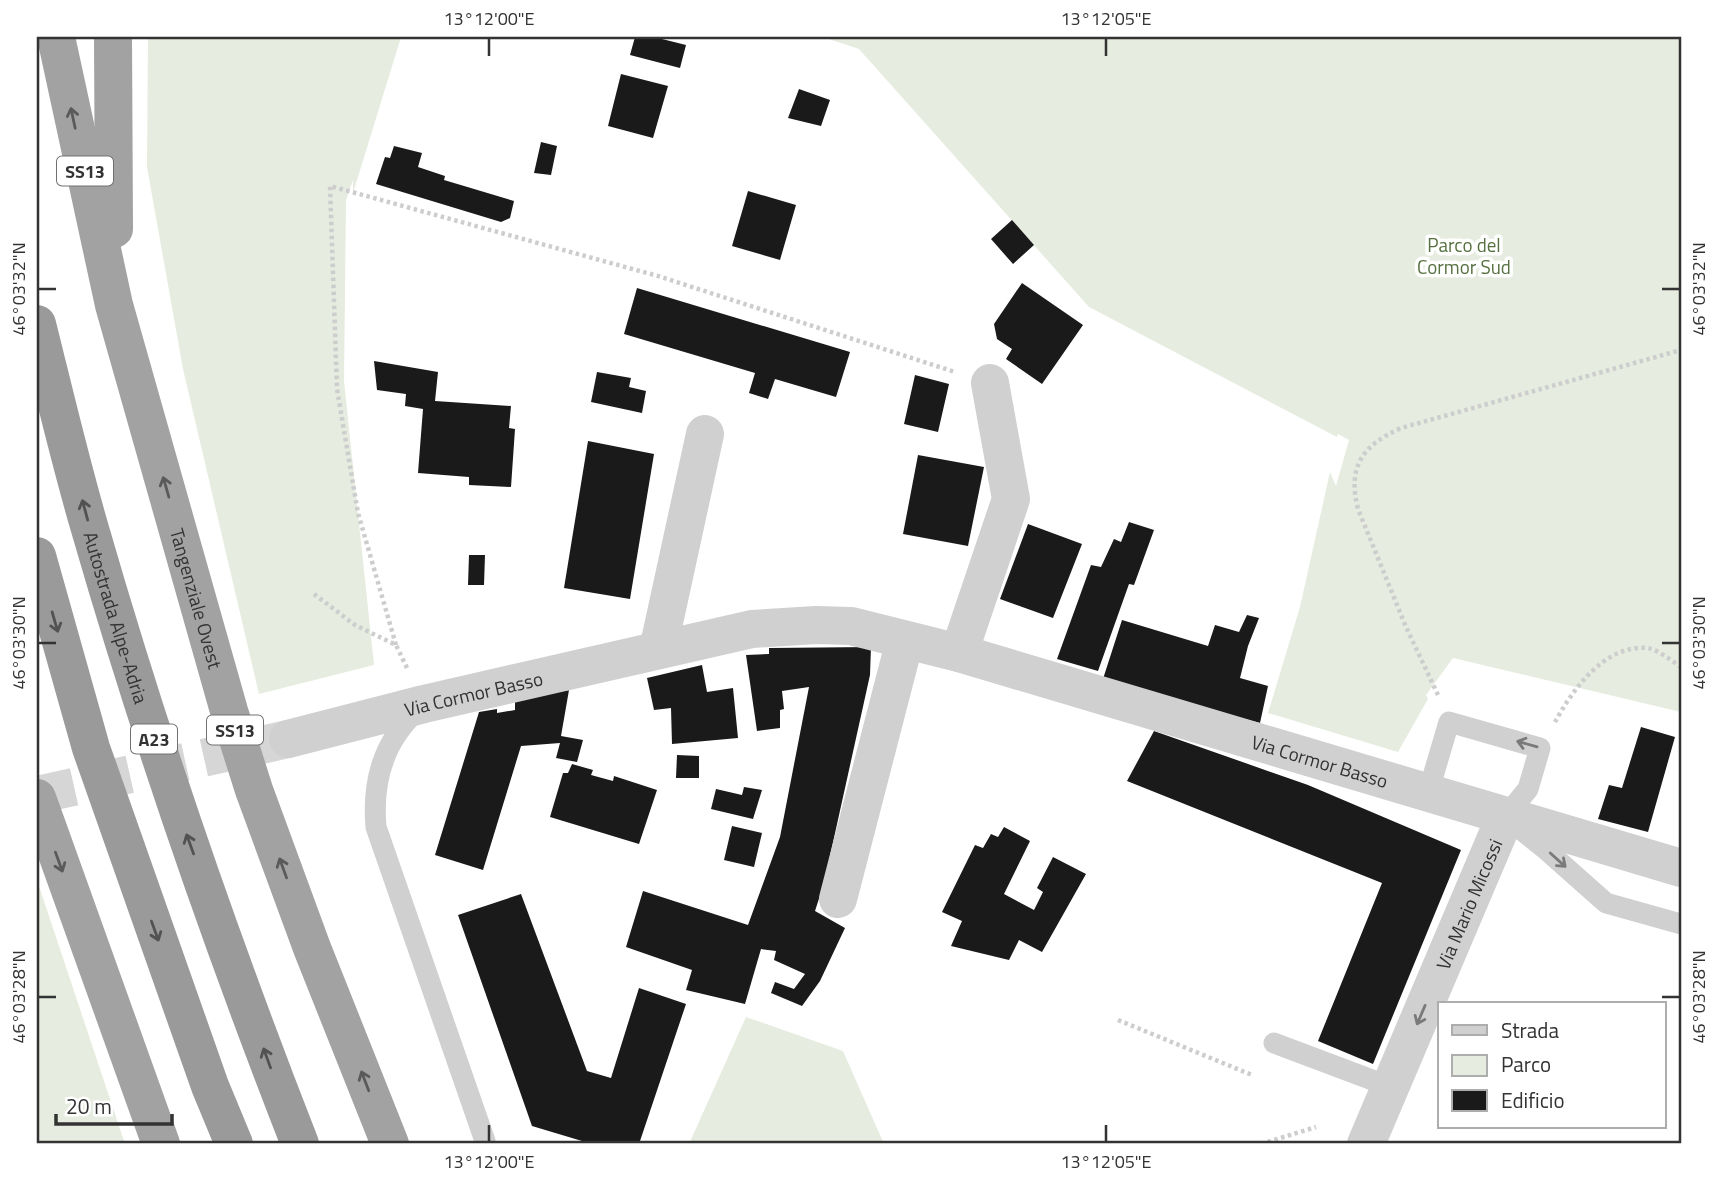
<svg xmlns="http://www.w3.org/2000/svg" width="1718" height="1181" viewBox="0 0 1718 1181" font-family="'Titillium Web',sans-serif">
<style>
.green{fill:#e6ecdf}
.building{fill:#1a1a1a}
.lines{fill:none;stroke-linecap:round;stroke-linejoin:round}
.tertiary-tunnel{stroke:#d6d6d6;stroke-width:38;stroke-dasharray:38 19;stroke-linecap:butt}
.path{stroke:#cdcdcd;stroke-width:4.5;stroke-dasharray:3.5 3.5;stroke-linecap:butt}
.service{stroke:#d0d0d0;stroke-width:21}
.minor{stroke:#d0d0d0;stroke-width:38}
.tertiary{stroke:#d0d0d0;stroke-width:38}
.trunk{stroke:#a2a2a2;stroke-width:38}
.motorway{stroke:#9a9a9a;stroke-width:38}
.oneway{stroke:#5a5a5a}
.oneway2{stroke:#525252}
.oneway3{stroke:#7a7a7a}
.ticks{fill:none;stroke:#333;stroke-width:2.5}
.labels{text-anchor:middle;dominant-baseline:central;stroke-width:7;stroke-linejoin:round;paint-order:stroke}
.shield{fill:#fff;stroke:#707070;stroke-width:2}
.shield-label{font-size:18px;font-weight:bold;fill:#333}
.park-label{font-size:19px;fill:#56703f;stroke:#fff}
.street-label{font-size:19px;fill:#333;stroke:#fff}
.neatline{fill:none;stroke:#333;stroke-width:2.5}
.ticks-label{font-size:18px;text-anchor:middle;fill:#333}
</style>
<rect width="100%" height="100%" fill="#fff"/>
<!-- green -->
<path class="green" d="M148 37H401L353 193V180L346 200 344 381 374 665 259 694 183 369 147 167Z
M823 37H1681V712L1453 658 1426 695 1428 699 1398 752 1268 713 1300 607 1330 472 1336 486 1349 440 1338 434 1337 437 1089 307 859 49Z
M37 880 125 1144H37Z
M746 1017 843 1051 884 1144H689Z"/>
<!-- building -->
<path class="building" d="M635 37H654L686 45 680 68 630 55Z
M621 74 668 86 653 138 608 126Z
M799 89 830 100 821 126 788 118Z
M541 142 557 146 551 175 534 173Z
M394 146 422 153 418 167 445 176 444 180 514 201 510 218 501 222 376 184 385 157 390 158Z
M748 191 796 205 780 260 732 246Z
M1012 220 1034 245 1013 264 991 239Z
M1022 283 1083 325 1042 384 1006 359 1012 349 997 339 994 324Z
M637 288 850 352 836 397 775 379 768 399 749 393 755 373 624 334Z
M374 361 438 372 435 401 511 406 509 428 515 429 511 487 469 485V477L418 473 423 409 405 406 406 394 377 390Z
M597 372 631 378 629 387 646 391 642 413 591 402Z
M915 375 949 384 938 432 904 424Z
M588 441 654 454 630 599 564 588Z
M918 455 984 467 968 546 903 534Z
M1129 522 1154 530 1134 585 1129 584 1098 671 1057 659 1091 565 1101 567 1114 539 1121 542Z
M1028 524 1082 544 1053 618 1000 599Z
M469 555H485L484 585H468Z
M1247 615 1259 618 1248 646 1240 678 1268 686 1260 723 1102 682 1122 620 1208 646 1215 625 1239 632Z
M871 647 870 675 824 883 815 911 845 928 820 981 802 1006 771 993 775 982 794 989 805 974 774 960 776 951 761 949 745 1004 686 990 692 970 626 947 643 891 748 925 780 837 809 687 782 691 784 709 780 710V728L757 731 746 655 769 654V648Z
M702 665 707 692 733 688 738 738 672 744 671 708 654 710 647 678Z
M569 690 561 736 583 740 577 762 556 758 560 743 521 746 483 870 435 855 479 712 497 709V713L515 710V700Z
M1641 727 1675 737 1648 832 1598 819 1609 785 1622 788Z
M1154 731 1308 785 1461 850 1373 1064 1318 1041 1382 883 1127 781Z
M677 755 699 756V778H676Z
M572 764 593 770 591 775 613 781 614 776 657 790 639 844 550 817 563 773H568Z
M744 787 762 790 753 819 711 809 716 789 742 795Z
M732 826 762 833 754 867 724 860Z
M1004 827 1030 841 1004 894 1034 910 1043 892 1037 888 1053 857 1086 874 1042 952 1019 940 1009 960 951 946 962 921 942 912 975 845 983 848 991 834 998 837Z
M521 894 587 1071 611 1078 639 988 686 1004 639 1144H592L532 1126 458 915Z"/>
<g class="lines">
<!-- tertiary-tunnel -->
<path class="tertiary-tunnel" d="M37 795 288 739"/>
<!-- path -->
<path class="path" d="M314 594 355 625 396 645 407 668
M396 645 358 513 337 389 330 186 658 276 955 372
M1438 695 1406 627 1358 509C1347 466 1363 445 1401 428L1681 350
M1555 722C1573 689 1605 644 1648 648 1658 650 1672 661 1681 667
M1118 1020 1252 1075
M1261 1144 1316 1127"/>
<!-- service -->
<path class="service" d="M418 710C383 741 372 781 376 827L485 1141
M1428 793 1449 722 1540 748 1528 789 1505 817 1544 848 1606 903 1681 924
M1274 1043 1391 1087"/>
<!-- minor -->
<g class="minor">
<path d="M658 650 705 434"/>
<path d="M959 653 1011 499 990 383"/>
<path d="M838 899 905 640"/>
<path id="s1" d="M1366 1144 1505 817"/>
</g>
<!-- tertiary -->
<path class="tertiary" id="s2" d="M288 739 424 704 752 629 816 625 851 626 959 653 1681 868"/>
<!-- trunk -->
<g class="trunk">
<path id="s3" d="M56 37 114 305 229 711 254 790 312 948 390 1144"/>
<path d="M113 37 114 229"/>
<path d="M37 798 161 1144"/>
</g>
<!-- motorway -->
<g class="motorway">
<path id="s4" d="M37 324C54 392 70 461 90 529 150 737 221 942 300 1144"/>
<path d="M37 556 91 748 210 1086 234 1144"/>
</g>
</g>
<!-- one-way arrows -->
<defs><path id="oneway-shaft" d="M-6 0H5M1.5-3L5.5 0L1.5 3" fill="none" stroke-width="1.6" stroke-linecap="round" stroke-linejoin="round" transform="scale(1.75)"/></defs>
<g class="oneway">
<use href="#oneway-shaft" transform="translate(73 118) rotate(-102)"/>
<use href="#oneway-shaft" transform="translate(166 487) rotate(-106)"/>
<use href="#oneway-shaft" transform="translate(59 862) rotate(70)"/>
<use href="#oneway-shaft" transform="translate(283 868) rotate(-110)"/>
<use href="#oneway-shaft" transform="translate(365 1081) rotate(-111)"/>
</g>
<g class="oneway2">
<use href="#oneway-shaft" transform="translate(85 510) rotate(-105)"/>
<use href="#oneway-shaft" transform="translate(55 622) rotate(74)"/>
<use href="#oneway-shaft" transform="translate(190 844) rotate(-110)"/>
<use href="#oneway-shaft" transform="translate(155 931) rotate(70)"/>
<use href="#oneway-shaft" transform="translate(267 1058) rotate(-110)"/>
</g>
<g class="oneway3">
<use href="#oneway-shaft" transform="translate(1527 744) rotate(-164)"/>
<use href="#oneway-shaft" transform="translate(1558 860) rotate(42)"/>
<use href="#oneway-shaft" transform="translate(1421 1015) rotate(113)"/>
</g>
<!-- ticks -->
<path class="ticks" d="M489 38V56M1106 38V56M38 289H56M1662 289H1680M38 643H56M1662 643H1680M38 997H56M1662 997H1680M489 1125V1142M1106 1125V1142"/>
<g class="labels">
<!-- shield labels -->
<g class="shield">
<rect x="57" y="156.5" width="56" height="29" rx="5"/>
<rect x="207" y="715.5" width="56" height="29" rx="5"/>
<rect x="131" y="724.5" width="46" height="29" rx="5"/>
</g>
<g class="shield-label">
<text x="85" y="171">SS13</text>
<text x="235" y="730">SS13</text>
<text x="154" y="739">A23</text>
</g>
<!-- park labels -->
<g class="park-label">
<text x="1464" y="244">Parco del<tspan x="1464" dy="22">Cormor Sud</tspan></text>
</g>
<!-- street labels -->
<g class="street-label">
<text stroke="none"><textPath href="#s3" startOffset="579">Tangenziale Ovest</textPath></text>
<text stroke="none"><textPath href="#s4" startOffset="304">Autostrada Alpe-Adria</textPath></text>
<text stroke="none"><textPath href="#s2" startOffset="191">Via Cormor Basso</textPath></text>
<text stroke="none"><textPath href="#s2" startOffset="1064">Via Cormor Basso</textPath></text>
<text stroke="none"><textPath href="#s1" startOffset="261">Via Mario Micossi</textPath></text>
</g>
</g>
<!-- border -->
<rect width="1718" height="1181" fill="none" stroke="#ffffff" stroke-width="77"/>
<!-- legend -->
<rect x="1438" y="1002" width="228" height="126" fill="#ffffff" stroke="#adadad" stroke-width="2"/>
<rect x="1452" y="1025" width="35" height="10" fill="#d0d0d0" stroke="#adadad" stroke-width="2"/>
<text x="1501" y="1038" font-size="21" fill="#333333">Strada</text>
<rect x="1452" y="1055" width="35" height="21" fill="#e6ecdf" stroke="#adadad" stroke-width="2"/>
<text x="1501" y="1072" font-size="21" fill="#333333">Parco</text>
<rect x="1452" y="1090" width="35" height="21" fill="#1a1a1a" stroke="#adadad" stroke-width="2"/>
<text x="1501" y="1108" font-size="21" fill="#333333">Edificio</text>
<!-- scale -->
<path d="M56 1114v10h116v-10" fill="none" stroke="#333333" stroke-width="3.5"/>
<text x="66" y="1114" font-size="21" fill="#333333" stroke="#ffffff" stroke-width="5" paint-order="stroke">20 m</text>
<rect x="38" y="38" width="1642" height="1104" class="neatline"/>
<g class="ticks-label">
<text x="489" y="25">13°12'00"E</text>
<text x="1106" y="25">13°12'05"E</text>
<text transform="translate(19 289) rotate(-90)" y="6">46°03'32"N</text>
<text transform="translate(1699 289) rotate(-90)" y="6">46°03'32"N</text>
<text transform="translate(19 643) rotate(-90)" y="6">46°03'30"N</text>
<text transform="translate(1699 643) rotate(-90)" y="6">46°03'30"N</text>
<text transform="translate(19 997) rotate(-90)" y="6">46°03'28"N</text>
<text transform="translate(1699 997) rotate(-90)" y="6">46°03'28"N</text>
<text x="489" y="1168">13°12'00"E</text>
<text x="1106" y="1168">13°12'05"E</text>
</g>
</svg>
